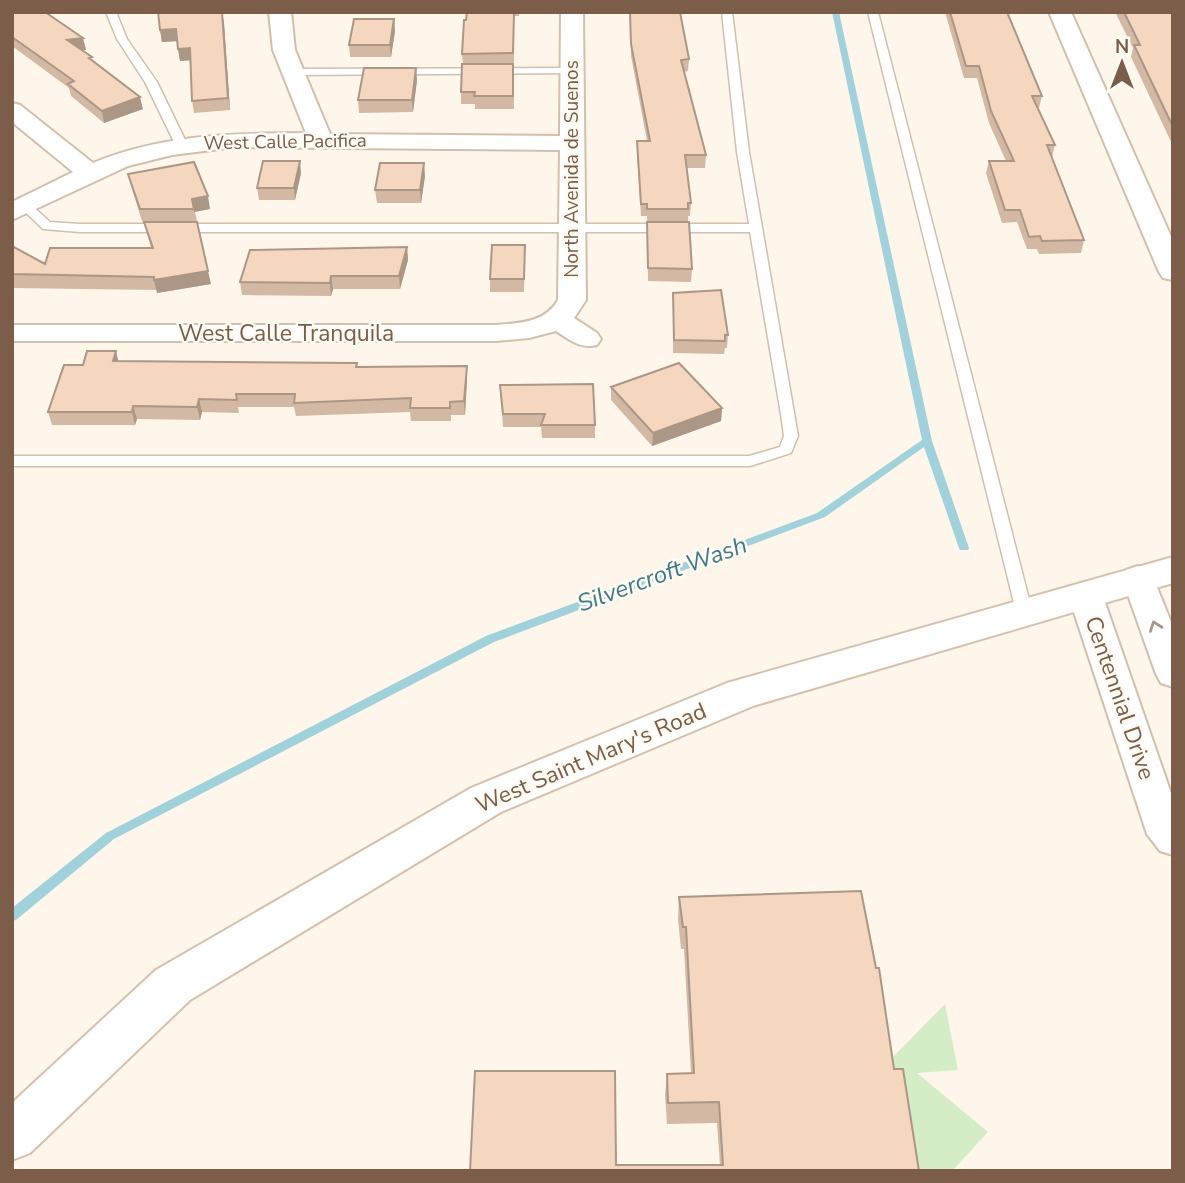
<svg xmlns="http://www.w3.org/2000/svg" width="1185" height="1183" viewBox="0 0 1185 1183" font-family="'Nunito Sans',sans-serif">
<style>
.green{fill:#d5edc6}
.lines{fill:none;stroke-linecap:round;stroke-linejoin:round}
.stream{fill:#a1d2dc;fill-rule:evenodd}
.lane-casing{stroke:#d2bfad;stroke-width:3}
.street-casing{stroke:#d2bfad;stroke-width:4}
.secondary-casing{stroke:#d7c1ad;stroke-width:4}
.lane{fill:#fff;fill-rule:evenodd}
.street{fill:#fff;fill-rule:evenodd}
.secondary{fill:#fff;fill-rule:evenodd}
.wall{fill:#d3b8a4}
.shaded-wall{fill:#ac9686}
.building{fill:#f5d6bf;stroke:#ac9686;stroke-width:2}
.oneway{stroke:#a99689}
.labels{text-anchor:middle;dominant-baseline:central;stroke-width:5;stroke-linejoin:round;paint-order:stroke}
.far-street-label{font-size:19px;fill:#7b5d4a;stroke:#fffaf2}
.street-label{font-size:23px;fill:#7b5d4a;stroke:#fffaf2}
.water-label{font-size:24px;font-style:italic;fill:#3f7b88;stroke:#fffaf2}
</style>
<rect width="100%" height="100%" fill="#fef6ea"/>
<!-- green -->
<path class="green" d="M945 1004 958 1070 917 1073 988 1132 952 1171H910L892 1058Z"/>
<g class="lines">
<!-- stream -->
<path class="stream" d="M832 12H839L932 441 969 548 968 550H960L959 548 924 447 825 517 494 642 114 839 16 920 12 921V908L106 833 486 636 817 513 922 440Z"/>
<!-- lane casing -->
<g class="lane-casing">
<path id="lane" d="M106 12H116L127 39 157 82 188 146 186 148 182 149 176 146 145 82 117 39Z
M722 12H732L749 152 798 436 791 453 750 466H12V456H749L780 447 784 436 781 414 750 232H80L43 229 19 206 25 202 29 203 50 222 80 224H749L737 152Z
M868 12H878L1032 611 1024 617 1016 611Z
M571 68 576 71 575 73 293 75 288 72 293 69Z"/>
</g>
<!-- street casing -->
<g class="street-casing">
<path id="street" d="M269 12H291L295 50 330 134 560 136 561 12H583L586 300 574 318 597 333 601 339 597 345C580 349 570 340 556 331L529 338 496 341H12V325H496C519 323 545 323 558 300L560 150 236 147 172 155 128 166 12 220V202L73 172 12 122V103L20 105 93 163C161 135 233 133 306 133L273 50Z
M1049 12H1071L1173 241V280L1163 278 1159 272Z
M1138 566 1150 570 1173 627V687L1161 683 1156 674 1122 578 1126 570Z
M1085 582 1097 586 1102 594 1173 799V855L1160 851 1147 834 1068 594 1073 586Z"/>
</g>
<!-- secondary casing -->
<g class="secondary-casing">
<path id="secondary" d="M1173 557V583L753 706 501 812 190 1000 30 1153 12 1160V1103L156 970 471 788 727 683Z"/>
</g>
<!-- lane -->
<use href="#lane" class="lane"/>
<!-- street -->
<use href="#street" class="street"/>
<!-- secondary -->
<use href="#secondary" class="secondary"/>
</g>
<!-- wall -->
<path class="wall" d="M12 12 83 38 86 50H83L143 109 104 123 71 96 69 88 12 46Z
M467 12H519V16H514V109H475V104H461V92L463 64 462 54Z
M630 12H680L689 59 688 71 684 72 706 155 705 168H686L691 203 690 216H688V221H647V216H641L637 154V141H647L631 56Z
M945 12H1007L1042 96 1039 108H1038L1055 145 1052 157 1084 240 1081 253 1039 254 1037 249H1027L1017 222 1002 223 986 173 989 161H1006L989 123 977 78H964Z
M1115 12H1173V146L1131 57 1133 48Z
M394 19 395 31 391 57H350L349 45Z
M224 23 230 110 194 113 192 101 191 60 180 61 177 41 162 42 160 30Z
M417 80 413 112 359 113 358 100Z
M301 173 295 200H259L257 188Z
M128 174 210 209 195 212 197 221H142L131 186Z
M425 176 421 203H377L375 190Z
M144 222 211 284 157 293V290L12 288V246L45 264 151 248Z
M647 222 692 269 691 282 648 281Z
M407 247 408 260 400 289H333L331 296 242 295 240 282Z
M525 258 524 292H490V279Z
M673 293 728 335 727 348H725L724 354 673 353Z
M118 361 357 363V367L467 379 465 415H451V421H411L410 412 296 416 294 407H238L239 413 202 412 200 420 137 419 135 425H52L48 412 83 365Z
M500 385 595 425V438H542L541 427H503Z
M611 387 722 408 721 421 652 446 611 400Z
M679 897 894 1069 919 1171 616 1165H720L717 1123 667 1124 665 1095 667 1074 691 1073 684 949H681L678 919Z"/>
<!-- shaded-wall -->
<path class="shaded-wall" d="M222 12 224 23 230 110 228 98Z
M394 19 395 31 391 57 390 45Z
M176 29 179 41 162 42 160 30Z
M83 38 86 50 70 52 67 40Z
M190 48 193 60 180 61 178 49Z
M416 68 417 80 413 112 412 100Z
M140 97 143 109 104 123 102 111Z
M300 161 301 173 295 200 294 188Z
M424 163 425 176 421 203 420 190Z
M208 196 210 209 194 212 192 199Z
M407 247 408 260 400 289 399 276Z
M208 271 211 284 157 293 154 280Z
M331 276 333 289 331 296 330 283Z
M116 351 119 364 113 361Z
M467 366V379L465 415 464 401Z
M199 399 202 412 200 420 197 407Z
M133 406 137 419 135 425 132 412Z
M722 408 721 421 652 446 653 433Z"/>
<!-- building -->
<path class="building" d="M12 12H45L83 38 67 40 92 57 89 58 140 97 102 111 68 84 74 81 12 37Z
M158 12H222L228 98 192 101 190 48 178 49 176 29 160 30Z
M467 12H514L513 53 462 54 464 20H466Z
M630 12H680L689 59 681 60 706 155H685L691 203H688V209H647V204H641L637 141H650L631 44Z
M950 12H1007L1042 96H1032L1055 145H1047L1084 240 1042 241 1040 236 1029 237 1020 210H1005L989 161H1014L991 111 979 66H966Z
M1124 12H1173V127L1134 45H1140Z
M354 19H394L390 45H349Z
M462 64H513V96H474L475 92H461Z
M364 68H416L412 100H358Z
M263 161H300L294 188H257Z
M194 162 208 196 192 199 194 209H140L128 174Z
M380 163H424L420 190H375Z
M144 222H197L208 271 154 280V277L12 274V246L45 264 50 248H153Z
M647 222H689L692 269 648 268Z
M492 245H525L524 279H490Z
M407 247 399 276H331L330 283 240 282 250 250Z
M721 290 728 335H725V341L674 340 673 293Z
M87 351H116L113 361 357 363 356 367 467 366 464 401 450 402V408H410L411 398 294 403 295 394H236L237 400 199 399 197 407 133 406 132 412H48L64 365H83Z
M679 363 722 408 653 433 611 387Z
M593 384 595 425H541L545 414H503L500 385Z
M861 891 876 968H879L894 1069H903L919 1171H470L475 1071H615L616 1165H723L719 1102 668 1103 667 1074 694 1073 686 927H683L679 897Z"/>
<!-- one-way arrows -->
<defs><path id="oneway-chevron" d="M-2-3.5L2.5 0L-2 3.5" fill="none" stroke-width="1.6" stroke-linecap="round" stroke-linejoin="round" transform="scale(1.75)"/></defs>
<use class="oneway" href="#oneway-chevron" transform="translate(1155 626) rotate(-110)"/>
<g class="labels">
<!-- far-street labels -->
<g class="far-street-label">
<text transform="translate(285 142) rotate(-1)">West Calle Pacifica</text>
<text transform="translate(572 169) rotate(-90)">North Avenida de Suenos</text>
</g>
<!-- street labels -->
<g class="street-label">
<text x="286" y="333">West Calle Tranquila</text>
<text transform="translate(1120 698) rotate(71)">Centennial Drive</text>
<text transform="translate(591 758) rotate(-23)">West Saint Mary's Road</text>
</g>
<!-- water labels -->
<g class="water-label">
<text transform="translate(662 574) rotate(-20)">Silvercroft Wash</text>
</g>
</g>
<!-- border -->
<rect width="1185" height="1183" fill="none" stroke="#7b5d4a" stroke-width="28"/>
<!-- north arrow -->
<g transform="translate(1122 63)" stroke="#fffaf2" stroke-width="5" paint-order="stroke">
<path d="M0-5L12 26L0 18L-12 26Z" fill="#7b5d4a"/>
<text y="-10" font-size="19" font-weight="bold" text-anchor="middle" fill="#7b5d4a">N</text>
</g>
</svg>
